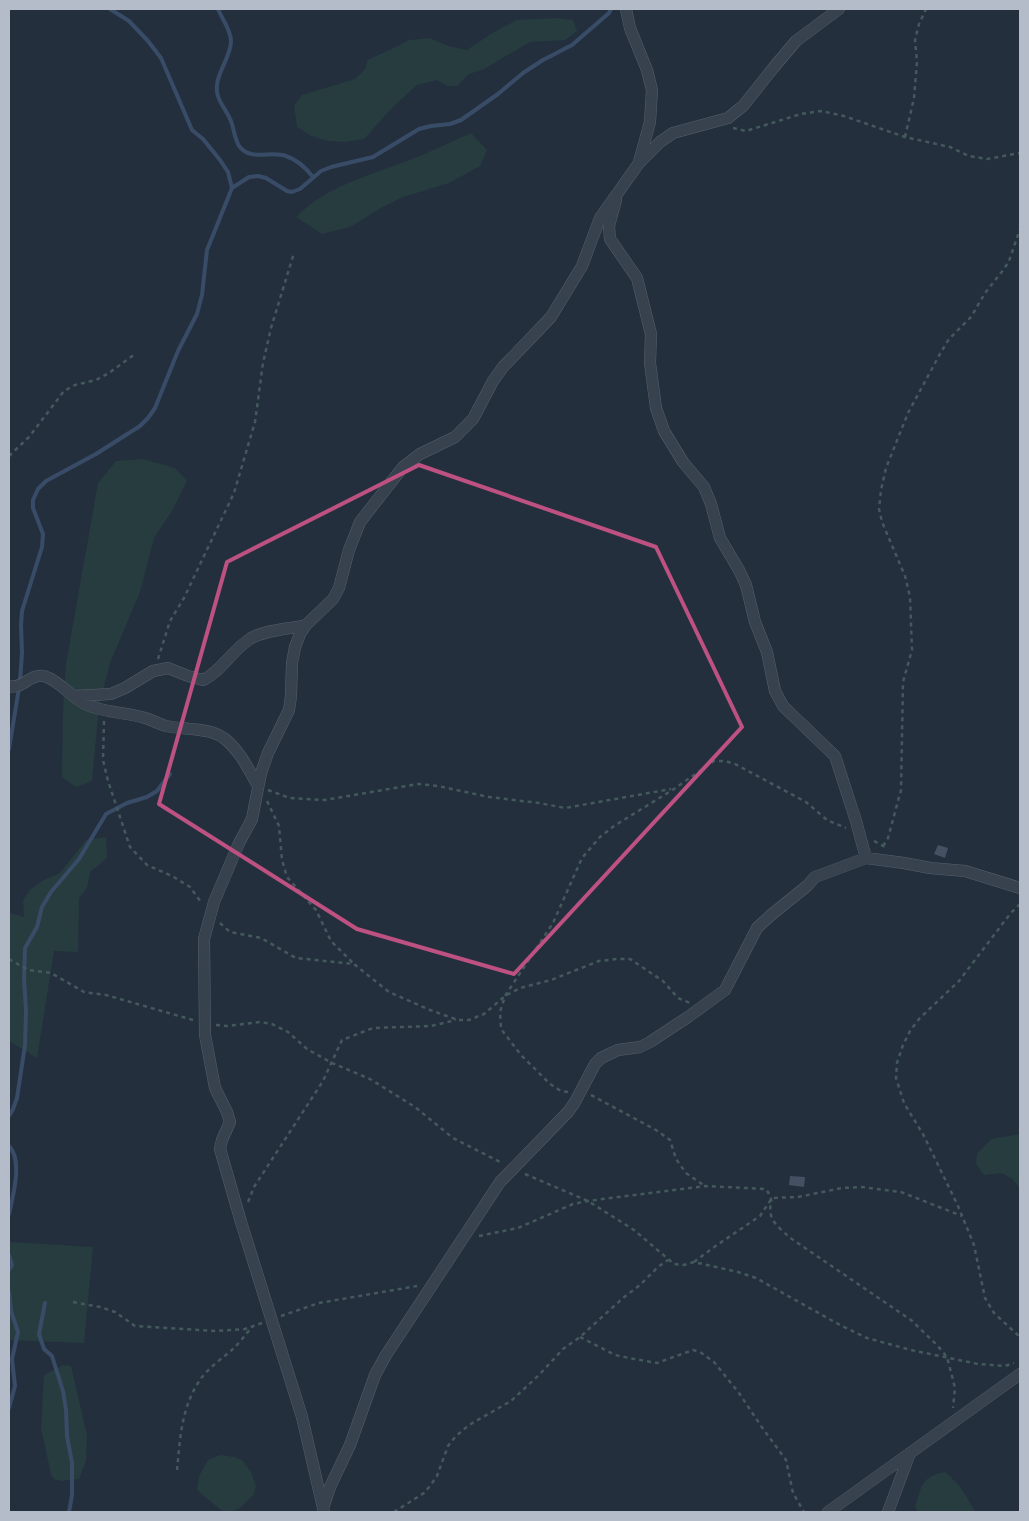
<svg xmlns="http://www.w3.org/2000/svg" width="1029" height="1521" viewBox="0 0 1029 1521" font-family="Rubik,sans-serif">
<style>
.green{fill:#263c3f}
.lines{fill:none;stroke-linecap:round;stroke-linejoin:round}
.stream{stroke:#394c67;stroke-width:4}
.building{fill:#455162}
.street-casing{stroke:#565f6c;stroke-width:12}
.path{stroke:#44595c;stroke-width:2.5;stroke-dasharray:4 4;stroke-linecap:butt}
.street{stroke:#38414e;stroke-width:11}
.marked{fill:none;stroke:#bd5182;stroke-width:4;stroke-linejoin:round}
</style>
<rect width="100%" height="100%" fill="#242f3e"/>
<!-- green -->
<path class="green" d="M556 18 573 20 577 31 565 40 530 42 484 69 469 74 457 86H447L437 80 417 85 393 107 364 139 345 142 328 141 311 136 297 127 294 105 302 95 355 79 365 69 368 60 410 40 430 38 448 46 467 50 494 32 517 20Z
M471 133 487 150 480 166 449 183 403 197 381 208 350 227 322 234 296 217C329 183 380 173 422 155 439 148 455 140 471 133Z
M143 459 175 468 187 481 172 511 154 538 140 592 110 663 99 706 92 781 76 787 62 777 63 710 66 664 98 483 116 461Z
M106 837 107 858 90 872 87 888 79 898 78 952 54 951 37 1058 9 1041V917L11 913 24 917 23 900 30 890 42 881 60 873 86 840Z
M1020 1134V1188L1012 1179 1002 1173 984 1175 976 1164 977 1154 980 1150 992 1139Z
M9 1242 93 1247 84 1343 9 1340Z
M63 1365 71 1366 87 1435 86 1461 79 1479 61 1481 54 1479 51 1474 41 1428 44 1375Z
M220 1455 235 1457 242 1460 251 1472 256 1486 254 1494 240 1508 231 1512H227L221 1510 197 1490 199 1476 208 1460Z
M945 1472C959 1483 967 1496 975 1512H918L915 1507C922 1485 921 1477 945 1472Z"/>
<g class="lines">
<!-- stream -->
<path class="stream" d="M110 9 129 21 148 41 161 58 192 130 203 139 220 160 228 172 232 188
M218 9C222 19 231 30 231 41 231 56 218 71 217 85 215 101 228 110 232 124 234 131 235 139 239 146 251 162 271 150 286 156 298 160 306 168 313 177
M20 681 22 653 21 625 22 611 42 547 43 534 33 508V500L38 489 46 481 96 454 140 426 148 418 155 408 178 351 197 314 202 295 207 250 232 188 249 177 258 176 266 178 287 191 292 192 300 189 321 171 331 167 373 157 419 129 431 126 450 124 461 120 498 94 523 73 543 60 572 45 609 13 611 9
M9 749 19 688
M9 1116 13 1109 17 1098 25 1045 26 1011 24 978 25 948 37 927 42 907 51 892 79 859 106 814 127 803 147 797 157 791 170 774
M9 1146C23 1160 13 1196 9 1214
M9 1255 12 1265 9 1270
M9 1292 11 1311 18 1332 12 1359 15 1386 9 1408
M45 1303 39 1334 44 1349 52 1356 63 1391 66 1410 67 1436 72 1463V1495L69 1512"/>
</g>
<!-- building -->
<path class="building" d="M938 845 948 848 945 858 934 854Z
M790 1176 805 1177 804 1187 789 1185Z"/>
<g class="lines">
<!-- street casing -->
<g class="street-casing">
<path id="street" d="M626 9 630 28 647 70 652 90 650 122 639 162
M616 200 609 226 610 239 637 278 651 334 650 363 656 408 664 431 683 462 704 487 711 504 720 538 739 570 746 585 755 622 767 652 775 691 783 706 835 756 856 821 866 858
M9 686C22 690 30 673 44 676 60 681 71 697 85 704 103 713 126 712 145 718 152 720 159 724 166 726 185 730 210 727 225 739 240 751 249 770 258 786
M74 696 111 694 125 688 153 671 168 668 188 676 203 680C222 671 232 650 250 639 263 630 290 629 306 625
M323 1508 330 1487 350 1445 375 1375 386 1355 500 1182 568 1112 575 1102 595 1064 601 1058 618 1050 640 1047 650 1042 688 1017 725 990 757 928 771 915 807 886 815 877 866 858 904 863 930 868 965 871 1020 888
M324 1512 302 1417 241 1222 220 1149 222 1140 230 1122 227 1112 215 1088 205 1035 204 939 214 902 239 843 252 819 261 773 268 753 289 710 291 696 292 663 295 647 300 634 306 625 333 599 339 588 349 550 360 522 403 467 420 454 455 437 473 419 493 381 503 367 551 317 582 266 600 218 639 163 660 142 673 133 728 118 743 106 774 67 796 41 839 9
M828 1512 1020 1374
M888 1512 910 1453"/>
</g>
<!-- path -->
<path class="path" d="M733 128 746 131 801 114 821 111 844 116 905 137 950 147 969 156 987 159 1020 153
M905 137 914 98 917 62 915 40 919 24 926 9
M9 456 29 437 64 391 75 385 96 380 109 373 135 354
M158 659 170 621 184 598 234 493 255 422 263 363 271 328 294 253
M104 721 103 760 108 781 130 847 147 865 172 876 190 887 201 902
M268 790 290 798 325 800 418 784 438 786 489 797 539 803 565 808 671 789
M267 801 279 826 282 860 287 877 316 910 331 941 353 963
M874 841 887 848
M883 846 888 838 901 790 903 682 912 650 910 597 905 576 882 522 879 509 881 490 886 468 908 413 941 352 949 339 971 317 985 293 1004 269 1009 261 1020 229
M1020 904 1010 914 959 981 919 1019 910 1031 903 1045 897 1063 896 1078 904 1103 924 1136 958 1206 974 1245 985 1298 994 1313 1020 1337
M220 923 230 932 261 938 296 958 354 964 389 992 430 1010 458 1020H469L484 1014 505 996 520 988 551 980 599 961 617 959H630L663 981 678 998 690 1003
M9 959 28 970 51 973 84 992 106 995 193 1020
M216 1025 227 1026 260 1022 272 1024 288 1032 307 1049 332 1063 370 1079 415 1107 453 1138 502 1163
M568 1092 561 1091 550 1084 521 1055 501 1029 500 1012 505 996 553 923 582 858 600 837 614 826 674 789 714 761H725L735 764 806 802 827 820 846 828
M591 1095 656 1130 670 1140 676 1159 686 1173 705 1186
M525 1174 588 1201 634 1230 674 1264 684 1265 694 1262 738 1272 756 1278 840 1325 867 1338 911 1350 978 1364 1005 1366 1014 1363
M248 1202 254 1187 323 1081 342 1040 373 1028 431 1026 456 1020
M479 1236 518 1228 573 1204 588 1201 705 1186 766 1189C776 1204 768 1201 771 1215 773 1224 783 1231 789 1237L911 1320 937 1345 947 1357 952 1376 955 1388 953 1408
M694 1262 717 1245 760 1216 772 1198 798 1197 842 1188 862 1187 901 1192 962 1216
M73 1302 100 1307 115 1312 135 1326 216 1331 245 1329 262 1323
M281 1316 319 1303 417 1286
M580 1337 615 1355 629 1358 657 1363 693 1350 700 1352 714 1362 739 1393 761 1426 786 1460 793 1493 804 1512
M177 1470C180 1440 181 1410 198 1383 206 1369 222 1359 234 1348 240 1342 246 1334 252 1327
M394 1512 424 1493 430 1486 437 1476 448 1446 456 1436 469 1425 511 1401 539 1375 563 1349 580 1337 623 1298 640 1285 658 1267 668 1260"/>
<!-- street -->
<use href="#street" class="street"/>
</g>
<!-- marked area -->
<path class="marked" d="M419 465 656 547 742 727 514 974 357 929 159 804 227 562Z"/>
<!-- border -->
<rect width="1029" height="1521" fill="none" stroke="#b4bcc9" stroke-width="20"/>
</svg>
